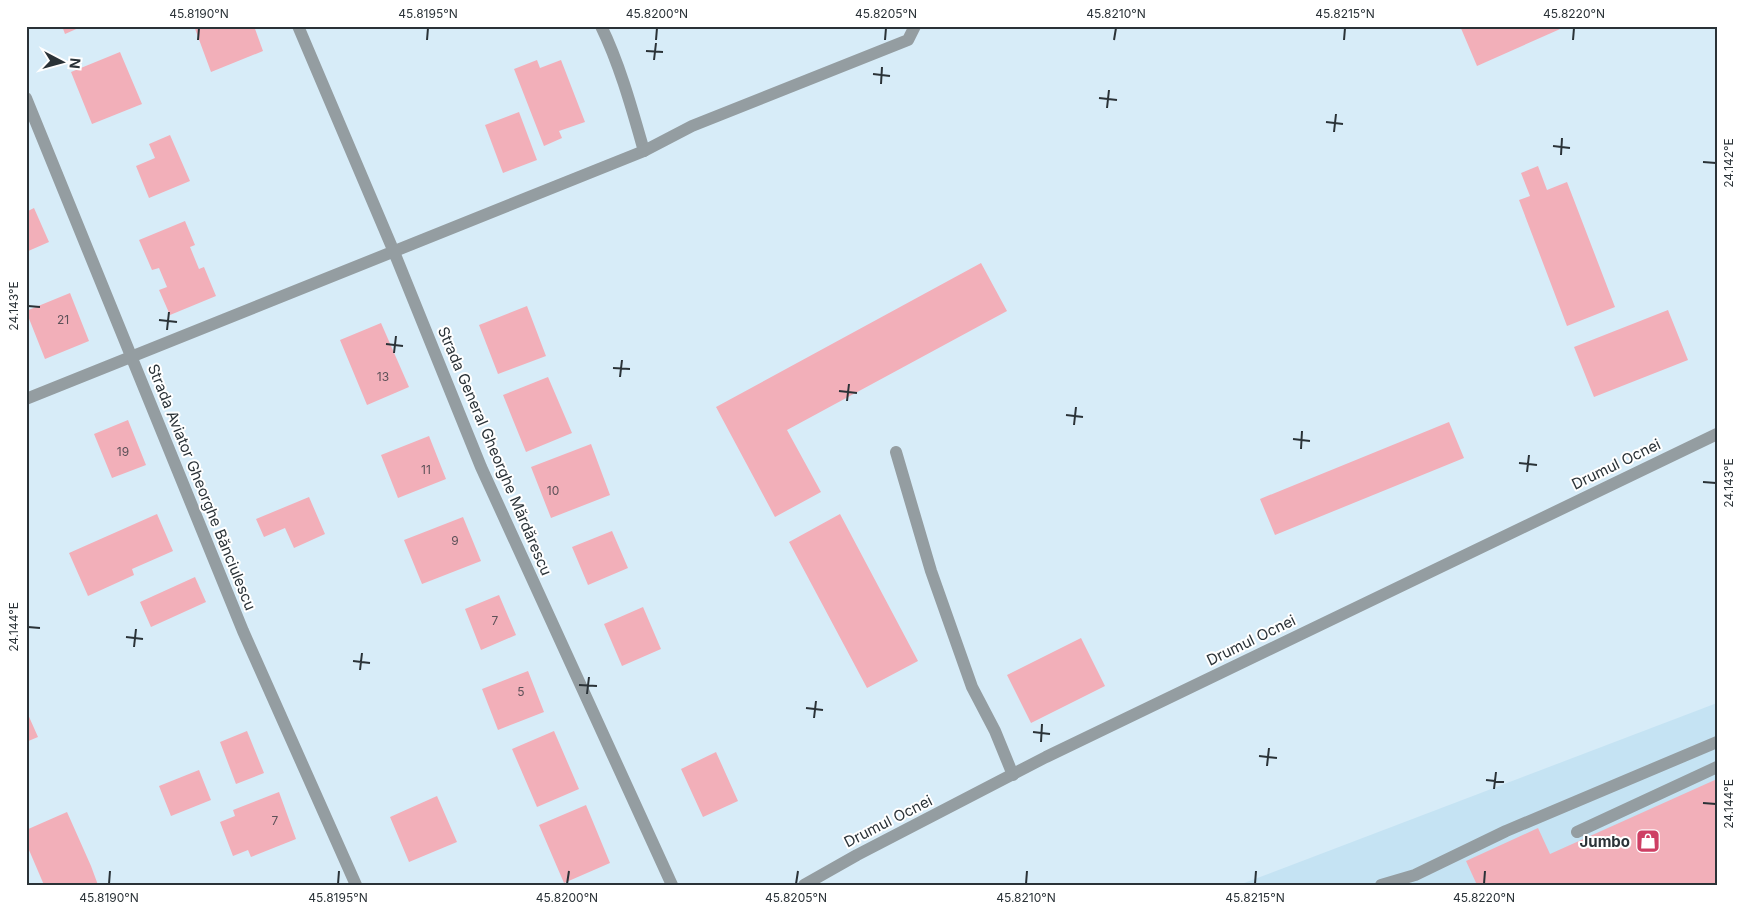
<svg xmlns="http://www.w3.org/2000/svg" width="1743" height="911" viewBox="0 0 1743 911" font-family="Inter,sans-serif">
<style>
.built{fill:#c5e3f3}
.building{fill:#f2afb9}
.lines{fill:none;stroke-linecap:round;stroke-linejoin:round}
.service{stroke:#949da1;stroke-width:12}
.minor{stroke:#949da1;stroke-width:12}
.ticks{fill:none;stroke:#2a3237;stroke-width:2}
.labels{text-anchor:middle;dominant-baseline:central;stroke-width:4;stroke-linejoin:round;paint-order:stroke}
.number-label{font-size:12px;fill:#5c5158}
.street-label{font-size:15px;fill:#2a3237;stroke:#fff}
.poi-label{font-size:15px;font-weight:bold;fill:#2a3237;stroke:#fff;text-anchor:end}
.neatline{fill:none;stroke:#2a3237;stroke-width:2}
.ticks-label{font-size:12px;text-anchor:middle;fill:#2a3237}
</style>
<rect width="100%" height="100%" fill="#d7ecf8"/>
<!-- built -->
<path class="built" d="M1717 703V885H1239Z"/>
<!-- building -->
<path class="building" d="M62 26H83L65 34Z
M194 26H254L263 51 211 72Z
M1460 26H1567L1477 66Z
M120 52 142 104 92 124 71 72Z
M537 60 540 68 561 60 585 122 559 131 562 138 544 146 514 69Z
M519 112 537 160 503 173 485 125Z
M170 135 190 181 149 198 136 166 155 158 149 144Z
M1538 166 1547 190 1567 182 1615 307 1567 326 1519 200 1530 196 1521 173Z
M34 208 49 242 26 252V212Z
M185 221 195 245 190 247 199 269 204 267 216 296 170 315 159 290 167 287 159 268 152 270 139 240Z
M981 263 1007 311 787 430 821 492 775 517 716 407Z
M70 293 89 341 45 359 26 311Z
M527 306 546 356 498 374 479 325Z
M1668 310 1688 360 1594 397 1574 347Z
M381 323 409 387 367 405 340 340Z
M548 377 572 433 526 452 503 395Z
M128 420 146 465 112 478 94 434Z
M1449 422 1464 458 1275 535 1260 499Z
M429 436 446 479 398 498 381 455Z
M591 444 610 495 551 518 531 467Z
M309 497 325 534 294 548 285 528 264 537 256 519Z
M157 514 173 551 132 569 134 575 88 596 69 553Z
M840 514 918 661 867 688 789 542Z
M463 517 481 561 422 584 404 540Z
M612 531 628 568 588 585 572 547Z
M195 577 206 602 151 627 140 602Z
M499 595 516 635 481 650 465 609Z
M643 607 661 649 622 666 604 624Z
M1081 638 1105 686 1031 723 1007 675Z
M528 671 544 712 498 730 482 689Z
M26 710 38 737 26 742Z
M247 731 264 773 236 784 220 742Z
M554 731 579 789 537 807 512 749Z
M716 752 738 801 703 817 681 769Z
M199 770 211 800 171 816 159 786Z
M1717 779V885H1477L1466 861 1538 828 1550 854Z
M279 792 296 839 251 857 248 850 233 856 220 822 235 816 233 810Z
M437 796 457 842 409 862 390 817Z
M586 805 610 863 564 883 539 825Z
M67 812 91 866 98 885H44L26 843V830Z"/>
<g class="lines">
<!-- service -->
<path class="service" d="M601 26C620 65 632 109 644 151
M896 452 931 571 972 687 995 731 1013 775
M1577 832 1717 767
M1381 885 1415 875 1506 831 1717 742"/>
<!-- minor -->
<path class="minor" d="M298 26 394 252 481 467 672 885
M26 98 243 631 356 885
M26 399 644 151 692 126 908 40 915 26
M804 885 857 855 1046 757 1717 434"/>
</g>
<!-- ticks -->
<path class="ticks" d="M198 40 199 28M427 40 428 28M656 40 657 28M885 40 886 28M1114 40 1116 28M1344 40 1345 28M1573 40 1574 28M646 51 663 52M654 60 656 43M873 74 890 76M881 84 882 67M1099 98 1117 100M1107 108 1109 90M1326 122 1343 124M1334 132 1336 114M1553 146 1570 148M1561 155 1562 138M1703 162 1716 163M28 306 40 307M159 320 177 322M167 330 169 312M386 344 403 346M394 353 396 336M613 368 630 369M620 377 622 360M839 391 857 393M847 401 849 384M1066 415 1083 417M1074 425 1076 407M1293 439 1310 441M1301 449 1302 431M1519 463 1537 465M1527 472 1529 455M1703 482 1716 483M28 627 40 628M126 637 143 639M134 647 136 629M353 661 370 663M360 670 362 653M579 685 597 686M587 694 589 677M806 708 823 710M814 718 816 701M1033 732 1050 734M1041 742 1042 724M1259 756 1277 758M1267 766 1269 748M1486 780 1504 782M1494 789 1496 772M1703 803 1716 804M109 884 110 871M338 884 339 871M567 884 569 871M796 884 798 871M1026 884 1027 871M1255 884 1256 871M1484 884 1485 871"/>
<!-- icons -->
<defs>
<g id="shop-square" transform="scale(1.25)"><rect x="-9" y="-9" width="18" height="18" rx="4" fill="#ce3f64" stroke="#fff"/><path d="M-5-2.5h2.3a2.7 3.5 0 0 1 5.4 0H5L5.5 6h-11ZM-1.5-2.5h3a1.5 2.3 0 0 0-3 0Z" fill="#fff"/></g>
</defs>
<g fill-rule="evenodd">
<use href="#shop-square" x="1648" y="841"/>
</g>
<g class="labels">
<!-- number labels -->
<g class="number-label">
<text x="63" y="319">21</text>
<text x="383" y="376">13</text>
<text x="123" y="451">19</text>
<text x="426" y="469">11</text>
<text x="553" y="490">10</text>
<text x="455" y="540">9</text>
<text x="495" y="620">7</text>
<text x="521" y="691">5</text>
<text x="275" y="820">7</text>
</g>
<!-- street labels -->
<g class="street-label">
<text transform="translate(495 451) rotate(67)">Strada General Gheorghe Mărdărescu</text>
<text transform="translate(1616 464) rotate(-26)">Drumul Ocnei</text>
<text transform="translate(202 487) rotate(68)">Strada Aviator Gheorghe Bănciulescu</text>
<text transform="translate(1251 640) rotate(-26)">Drumul Ocnei</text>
<text transform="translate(888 821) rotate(-27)">Drumul Ocnei</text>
</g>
<!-- poi labels -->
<g class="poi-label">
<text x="1630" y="841">Jumbo</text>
</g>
</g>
<!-- border -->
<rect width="1743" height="911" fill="none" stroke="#ffffff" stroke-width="55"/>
<!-- north arrow -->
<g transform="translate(62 62) rotate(96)" stroke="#ffffff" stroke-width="4" paint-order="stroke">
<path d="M0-4L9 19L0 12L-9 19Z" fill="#2a3237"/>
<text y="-8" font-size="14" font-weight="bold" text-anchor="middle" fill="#2a3237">N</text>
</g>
<rect x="28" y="28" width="1688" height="856" class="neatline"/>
<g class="ticks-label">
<text x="199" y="18">45.8190°N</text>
<text x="428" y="18">45.8195°N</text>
<text x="657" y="18">45.8200°N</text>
<text x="886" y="18">45.8205°N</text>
<text x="1116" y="18">45.8210°N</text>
<text x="1345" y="18">45.8215°N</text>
<text x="1574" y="18">45.8220°N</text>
<text transform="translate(1729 163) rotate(-90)" y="4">24.142°E</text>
<text transform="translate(14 306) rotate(-90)" y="4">24.143°E</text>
<text transform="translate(1729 483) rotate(-90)" y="4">24.143°E</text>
<text transform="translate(14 627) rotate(-90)" y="4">24.144°E</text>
<text transform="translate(1729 804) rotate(-90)" y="4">24.144°E</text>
<text x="109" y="902">45.8190°N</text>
<text x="338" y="902">45.8195°N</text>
<text x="567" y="902">45.8200°N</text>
<text x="796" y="902">45.8205°N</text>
<text x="1026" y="902">45.8210°N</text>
<text x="1255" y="902">45.8215°N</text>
<text x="1484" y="902">45.8220°N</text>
</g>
</svg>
